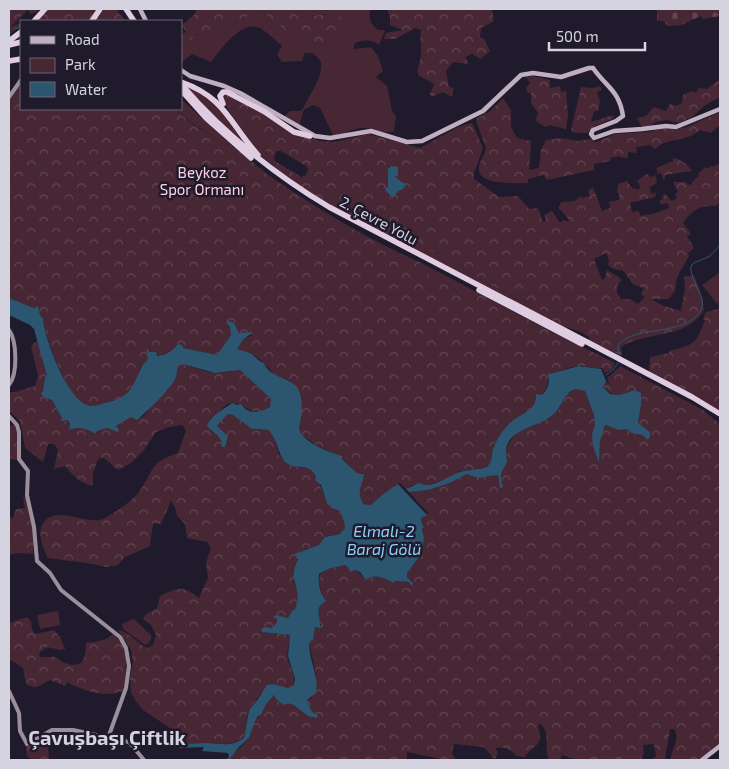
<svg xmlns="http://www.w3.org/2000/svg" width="729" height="769" font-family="'Exo 2',sans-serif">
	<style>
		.green { fill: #482735 }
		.forest { fill: url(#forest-crowns); fill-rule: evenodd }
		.cemetery { fill: url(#cemetery-stones) }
		.water { fill: #2c566f }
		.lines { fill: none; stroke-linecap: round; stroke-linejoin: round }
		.stream { stroke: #2c566f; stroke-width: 1 }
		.secondary { stroke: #9b8f9c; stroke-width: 4 }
		.primary { stroke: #bfafc0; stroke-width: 4.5 }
		.highway { stroke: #e0cce0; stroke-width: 5.5 }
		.labels { text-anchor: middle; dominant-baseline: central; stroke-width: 5; stroke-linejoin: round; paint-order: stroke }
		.park-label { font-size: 15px; fill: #fed1e1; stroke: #1f1a2c }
		.street-label { font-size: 15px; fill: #d5d3df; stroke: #1f1a2c }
		.water-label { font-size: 16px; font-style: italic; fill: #8cd1fc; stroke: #1f1a2c }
		.district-label { font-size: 20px; font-weight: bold; fill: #d5d3df; stroke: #1f1a2c }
	</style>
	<defs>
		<pattern id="forest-crowns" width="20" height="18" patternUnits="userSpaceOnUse" patternTransform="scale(1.25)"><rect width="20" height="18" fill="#482735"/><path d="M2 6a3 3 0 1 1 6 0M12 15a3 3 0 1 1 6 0" fill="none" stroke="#624552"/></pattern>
		<pattern id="cemetery-stones" width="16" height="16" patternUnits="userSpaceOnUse" patternTransform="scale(1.25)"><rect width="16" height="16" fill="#482735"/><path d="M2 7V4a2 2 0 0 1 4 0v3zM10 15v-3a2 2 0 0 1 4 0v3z" fill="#624552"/></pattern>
	</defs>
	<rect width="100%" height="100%" fill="#1f1a2c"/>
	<g class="green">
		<path d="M 305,9 L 371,9 C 368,19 370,23 378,30 L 385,30 L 379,45 C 372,39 363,40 355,43 L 353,49 L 371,47 L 378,56 L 383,71 L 376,77 L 387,86 L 392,111 L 396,116 L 394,131 C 385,135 375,128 365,128 C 353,127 346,134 334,137 L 320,108 L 313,105 L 304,110 L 299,126 L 284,117 L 290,111 L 300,111 L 303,109 C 308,97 323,77 321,63 C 320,59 316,56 313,53 L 305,53 L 302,61 L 282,62 L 277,55 L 282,46 C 275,40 267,32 260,28 C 242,19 220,50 211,62 L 192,54 L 181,63 L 181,46 L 190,41 L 196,34 L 230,26 L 255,12 L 267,15 L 272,24 L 302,34 L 301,43 L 320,42 L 327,14 L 311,16 Z"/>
		<polygon points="184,85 209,96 256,155 240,141"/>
		<polygon points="223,95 262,140 269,160 274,167 255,150 222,100"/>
		<path d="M 181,99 L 235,148 C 218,138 188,125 178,109 L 181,109 Z"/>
		<polygon points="425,250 446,255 473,276 511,295 515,299 534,303 547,319 423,255"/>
		<path d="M 420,262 L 550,331 L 499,311 C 496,305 488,300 482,295 L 471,299 L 466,298 L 459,295 L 451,287 L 419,270 Z"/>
		<polygon points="719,273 720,302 717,304 702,285"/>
		<polygon points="58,611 60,625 40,629 37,615"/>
		<polygon points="134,619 151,635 151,640 148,644 145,645 123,629 122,624"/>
	</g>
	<g class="forest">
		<polygon points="9,9 39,9 37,12 30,14 28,9 20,18 10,27 21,23 21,27 9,31"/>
		<polygon points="47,9 98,9 90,21 36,21"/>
		<polygon points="101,9 116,9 125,21 94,21"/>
		<path d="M 197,9 L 305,9 L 311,16 L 327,14 L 346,18 L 351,24 C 344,45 320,42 301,43 L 302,34 L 296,32 L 287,40 L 282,27 L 272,24 L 267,15 L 255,12 L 230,26 L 196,34 L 190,41 L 181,46 L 181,35 L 186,32 L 182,25 L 194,15 Z"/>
		<path d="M 387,9 L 492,9 L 494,21 L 481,28 L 480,37 L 484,39 L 490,51 L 481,59 L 472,54 L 465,57 L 469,64 L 453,62 L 446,71 L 449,87 L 454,88 L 452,97 L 443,92 L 431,97 L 430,94 L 434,84 L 418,75 C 417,65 422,58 421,51 C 421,43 420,38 421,30 L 415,28 L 395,39 L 384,39 L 386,33 L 403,30 L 390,25 L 390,17 Z"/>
		<polygon points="533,76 550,80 550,88 560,86 561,92 566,91 568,116 566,129 549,125 546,127 537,122 536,119 538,113 531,103 531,92 528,93 526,88 530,83 526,77"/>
		<polygon points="720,79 720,97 704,106 692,117 678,123 667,120 656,122 650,126 642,128 637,118 646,116 654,107 666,111 670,104 676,106 682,103 683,95 692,91 696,93 698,88 707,89"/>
		<path d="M 21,83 L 21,109 L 178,109 C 189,128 217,136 235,148 C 249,158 262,171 277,181 C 321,211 368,239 417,261 L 420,262 L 420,270 L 451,287 L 459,295 L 466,298 L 471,299 L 482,295 C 488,300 496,305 499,311 L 504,312 L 509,311 L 615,363 C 614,369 610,371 605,373 L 602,368 C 596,370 589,366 583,366 C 570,365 559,372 548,378 L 547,387 L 542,395 L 536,395 C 538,413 518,415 508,425 C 502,431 495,441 493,449 C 491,456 493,460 487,467 L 461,471 L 443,481 L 428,485 L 412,485 L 406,489 L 400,483 L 382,495 L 371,505 L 363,504 C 361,499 358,492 359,486 C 360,481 363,480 363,473 L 357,473 L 340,456 L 317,446 L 301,434 L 299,427 L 302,404 L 297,388 L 288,380 L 275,375 L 263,362 L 249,352 L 239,351 L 237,349 L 243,340 L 252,335 L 238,333 L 234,323 L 230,322 L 231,335 L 217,355 L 183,348 L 178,344 L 175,348 L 160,356 L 147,350 C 151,363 143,361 140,369 C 136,384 128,398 112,401 C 104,403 94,408 86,405 C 67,397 45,338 43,318 L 40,315 L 38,306 L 34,308 L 9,298 L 9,100 Z"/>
		<polygon points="600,86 602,90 597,92 600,101 598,111 594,111 591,122 613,115 614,118 595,126 587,133 574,133 571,130 581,87 593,88"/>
		<path d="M 225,94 L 257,110 L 292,132 L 320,141 L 334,142 L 368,134 L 420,148 L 458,127 L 472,123 L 483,148 L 474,173 L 474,179 L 499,197 L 518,196 L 529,209 L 538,208 L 543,222 L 546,220 L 544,215 L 552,211 L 560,223 L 564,220 L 567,222 L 569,220 L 559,208 L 561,202 L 575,201 L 581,196 L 582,198 L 590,196 L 588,191 L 593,187 L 602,211 L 610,208 L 609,202 L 619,200 L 619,193 L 617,193 L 618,184 L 627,181 L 633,189 L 635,188 L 637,190 L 641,187 L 637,181 L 646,174 L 652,177 L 658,173 L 656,168 L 673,161 L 673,158 C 680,159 688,164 692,171 L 665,175 L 664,182 L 661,173 L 655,175 L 657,182 L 650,187 L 651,194 L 656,193 L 655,197 L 630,203 L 632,212 L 638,211 L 641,216 L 656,213 L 669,208 L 668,203 L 661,204 L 659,201 L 663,199 L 662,196 L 665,194 L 672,201 L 677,198 L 675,194 L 678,192 L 673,182 L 686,182 L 688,185 L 692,184 L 692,182 L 699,176 L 698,174 L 705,167 L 707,169 L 711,166 L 713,167 L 720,163 L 720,201 L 716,206 C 701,205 693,209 683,223 L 691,234 L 687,236 L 694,248 L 688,253 L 689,256 L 677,277 L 675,291 L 669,299 L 650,299 L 664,306 L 681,311 L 685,289 L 684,277 L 694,275 L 702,297 L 704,310 C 686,340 648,330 621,347 L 622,356 L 588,341 L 590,338 C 578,327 561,329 548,320 C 542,315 539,306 532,303 C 525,299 517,302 511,295 L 473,276 L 446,255 L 425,250 L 423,255 L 338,210 L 298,185 L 274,167 L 269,160 L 262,140 L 223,95 ZM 277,151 L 281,151 L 306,166 L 308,169 L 306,175 L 301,177 L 275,161 L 274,156 ZM 606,253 L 609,261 L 608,265 L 614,269 L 623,271 C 633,281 627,284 644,288 L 641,294 L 645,297 L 638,304 L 630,299 L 621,299 L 617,293 L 617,286 L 621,281 L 620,278 L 607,270 L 605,278 L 602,280 L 594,259 Z"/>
		<path d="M 503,98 L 511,110 L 511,127 L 517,138 L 531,141 L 529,170 L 539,168 L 541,150 L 546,140 L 560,138 L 577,141 L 590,139 L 596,142 L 615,134 L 648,132 L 663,128 L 675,130 L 687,127 L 720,112 L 720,127 L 717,127 L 711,133 L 700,130 C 686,143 668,136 655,149 L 650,145 L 636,147 L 637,153 L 628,152 L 628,158 L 623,158 L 619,156 L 611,158 L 610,161 L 594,164 L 594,170 L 547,180 L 543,175 L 528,179 L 528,183 C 517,183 476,186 479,167 C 480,160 485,155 486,148 L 476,121 L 477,118 L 489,112 Z"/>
		<path d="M 720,306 L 720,411 L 649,372 L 650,357 L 669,353 L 669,351 C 694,345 696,344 705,320 L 703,319 L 706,312 L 718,309 Z"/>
		<path d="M 38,340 L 47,377 L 45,377 L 43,391 L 41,392 L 43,397 L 52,400 L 62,418 L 70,423 L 69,430 C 78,427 88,428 95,434 L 97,431 L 107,428 L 113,430 L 115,427 L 130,417 L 138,418 L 143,417 L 162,395 L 167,391 L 176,376 L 178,365 L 183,364 L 208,372 L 220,373 L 240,370 L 272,400 L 271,405 C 257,423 245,403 233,403 C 222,403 214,420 209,428 L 211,431 L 219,435 L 224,447 L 217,426 L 228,414 L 233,415 L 256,430 L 269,430 L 275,440 L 279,455 L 286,463 L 297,467 L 312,469 C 323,482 321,506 340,510 L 345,521 L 345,528 L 340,534 L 327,536 L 319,545 L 301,551 L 295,565 L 294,583 C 303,594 297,609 288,618 L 276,616 L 274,617 L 277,619 L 277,622 L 272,628 L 262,632 L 290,635 C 290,643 286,651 288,659 C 292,672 304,696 277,685 L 261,693 L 248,711 L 244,738 C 228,747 222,743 205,743 C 196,743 187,744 177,744 L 173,730 L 143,710 L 135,700 L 131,692 L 130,678 L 133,661 L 131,650 L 118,630 C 131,632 136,644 148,648 L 153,645 L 156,635 L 151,625 L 143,619 L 146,614 L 157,608 L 160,596 C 177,588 183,585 199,598 L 208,578 L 206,563 L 211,547 L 207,542 L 187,538 L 185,524 L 177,516 L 175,507 L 171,501 L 161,524 L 153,523 L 150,546 L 125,557 L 118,565 L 106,567 L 93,564 L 48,558 C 43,548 36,532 44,522 C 56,506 83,523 99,520 C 102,520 107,517 110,515 C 120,509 132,501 139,492 C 155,470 148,463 178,453 L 186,431 L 182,425 L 169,427 L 156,432 L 144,450 L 131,463 L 118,470 L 104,458 L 98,459 L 93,473 L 93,486 C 80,483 74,477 65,466 L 54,469 L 58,450 L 54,444 L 48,444 L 43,462 L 25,448 L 20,421 L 9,411 L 9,392 L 15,392 L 35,386 L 38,376 L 31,346 Z"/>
		<path d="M 620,366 L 703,410 L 720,424 L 720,651 L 717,656 L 720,658 L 720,745 L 702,760 L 671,760 C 671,747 681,741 674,729 L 670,729 C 669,740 666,749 665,760 L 651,760 L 656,756 L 655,748 L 653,744 L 643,745 L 644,753 L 641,760 L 578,760 L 562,755 L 560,760 L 549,760 C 543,747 552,734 540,723 L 538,726 C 545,747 533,744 525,757 L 516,756 C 511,749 505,746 495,748 L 498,752 L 496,758 L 493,758 L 484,747 L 454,744 L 452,754 L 455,758 L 446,760 L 407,752 L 407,759 L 405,760 L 229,760 C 235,750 247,743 250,736 C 253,728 253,719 261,715 L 266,704 L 272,695 L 300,709 L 313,718 L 318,718 L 312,712 L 307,700 L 312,698 L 316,674 L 309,643 L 313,640 L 315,627 L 318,628 L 322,627 C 317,617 318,608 323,599 L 319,582 L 320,574 L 328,569 L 345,565 C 353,569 360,572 366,580 C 376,573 384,578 393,583 C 398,580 409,581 412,586 L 412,581 L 407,577 L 407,573 C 411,566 418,562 421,554 C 424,544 420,534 424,525 L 421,522 L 421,518 L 428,513 L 409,492 L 428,490 L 450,483 L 467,474 L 487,477 L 498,475 L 500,487 L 502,471 L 507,458 L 506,449 L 512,438 L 518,432 L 550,418 L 559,409 L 566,395 L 576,389 L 585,391 L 594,415 L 599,461 L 600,438 L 604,425 L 617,429 L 626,429 L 632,433 L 642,435 L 648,440 L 650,437 L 650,432 L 638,423 L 641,405 L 641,393 L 635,390 L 620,395 L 612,394 L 603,387 L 606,381 L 608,384 L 609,383 L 607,378 L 614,372 Z"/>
		<polygon points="11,425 16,425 18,433 18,460 9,459 9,431"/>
		<polygon points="23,497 26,497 34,535 33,554 16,553 9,555 9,516 13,519 16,509 25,508"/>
		<path d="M 27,617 L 31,621 L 32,630 L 35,634 L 54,630 L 60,637 L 65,649 L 61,650 L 47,647 L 40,652 L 39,656 C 44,659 49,656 55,657 C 57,658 60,660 62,662 C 82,670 86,661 86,643 C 95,642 107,641 113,634 C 130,647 128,673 123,691 C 104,698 83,691 67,682 L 65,686 L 50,680 C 41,684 37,691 26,684 L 23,668 L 9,659 L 9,623 Z"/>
		<polygon points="38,744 39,746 43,744 48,746 49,760 33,760 27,756 26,746"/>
	</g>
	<polygon class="cemetery" points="657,9 720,9 720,16 703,19 701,16 681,25 668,26 663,21 657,21"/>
	<g class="water">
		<polygon points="391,166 398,167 398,173 395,177 406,185 403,189 398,191 393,198 386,191 385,188 388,187 388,169"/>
		<path d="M 9,298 L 34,308 L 38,306 L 40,315 L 43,318 C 44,338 67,398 87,405 C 94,408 102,403 109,402 C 130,397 133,386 141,368 C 145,359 151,363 146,348 L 150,352 L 156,352 L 157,356 C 164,356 174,350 178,344 L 182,345 L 183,348 L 217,355 L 231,335 L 230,327 L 226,322 L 228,321 L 234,323 L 239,333 L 253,332 L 243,340 L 237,349 C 241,351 246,351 250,353 C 255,356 258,361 264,363 C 269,377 288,377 297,387 C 302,395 303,409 301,417 C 301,421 299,424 299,428 C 301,442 331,453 342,456 L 342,459 L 357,473 L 364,474 C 362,488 356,489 363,504 L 371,505 L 382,495 L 398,484 L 427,515 L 421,518 L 421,521 L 424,527 L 422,529 L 424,539 L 420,556 L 407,573 L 407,577 L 413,583 L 412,586 L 408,582 L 396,581 L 393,583 C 384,578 376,573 366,580 L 360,572 L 355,570 L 350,572 L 348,567 L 345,565 L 328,569 L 319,574 C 318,583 320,594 326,601 C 314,608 320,614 320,625 L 323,627 L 319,628 L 315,627 L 313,640 L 310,642 L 309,645 C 310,662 319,676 316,693 L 307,700 L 312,712 L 318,715 L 317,718 C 307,718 300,708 291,704 C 289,703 285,705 283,704 C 279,702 275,698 274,695 L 266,704 L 261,715 L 258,716 L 255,721 L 249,738 L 239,747 L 229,760 L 226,760 L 229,757 L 228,753 L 202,751 L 204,747 L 180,748 L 177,744 C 187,744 196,743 205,743 C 222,743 229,748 244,738 L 249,710 L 258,699 L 267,685 L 274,684 L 288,688 L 294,685 L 295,679 L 288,656 L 290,635 L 262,632 L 261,630 L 264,627 L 272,628 L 277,622 L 277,619 L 273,617 L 276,615 L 288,618 L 292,611 L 295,609 C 304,586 286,583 298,559 L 294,554 L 319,545 L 325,537 L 340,534 L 345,528 L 344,521 L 340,511 L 332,508 L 327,503 L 321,485 L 315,480 L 316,477 C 311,462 295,471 285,462 C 279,455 279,449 275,440 C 273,436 271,434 269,430 L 252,429 L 233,415 L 228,414 L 217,426 L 228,436 L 225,447 L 222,447 C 223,435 213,434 207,426 C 209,418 225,407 233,403 L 237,405 L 241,404 C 248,415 260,413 270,407 L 271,399 L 240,370 L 215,373 L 183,364 L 178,366 C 177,369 177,373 176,377 C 171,389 147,412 137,420 L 131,417 L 116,426 L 119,430 L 118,432 L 107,428 L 97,431 L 95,434 C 88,428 77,427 69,430 L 70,423 L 67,420 L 61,421 L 62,418 L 52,400 L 43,397 L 41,393 L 43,391 L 45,377 L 47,376 L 34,329 L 30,325 L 9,315 Z"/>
		<path d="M 579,366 L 601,369 L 606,381 L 603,387 L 610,394 L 620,395 L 635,390 L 641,393 L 641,405 L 638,423 L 650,432 L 650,437 L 648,440 L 642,435 L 632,433 L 626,429 L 619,430 L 605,425 L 600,441 L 599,463 L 593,446 L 592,434 L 595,425 L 594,415 L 585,391 L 576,389 C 563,393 563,406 554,414 C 541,427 508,428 506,450 C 506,453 507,457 507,461 C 506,466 503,468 502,472 C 500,476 502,483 503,487 L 500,488 L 498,475 L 478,478 L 467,474 L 450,483 L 428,490 L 409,492 L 406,489 L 419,483 C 434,490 446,476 460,472 C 468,469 478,470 487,467 C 493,460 491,456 493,449 C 496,440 502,431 508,425 C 518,413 537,413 536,394 L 542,395 C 548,389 550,383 548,374 C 559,373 568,368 579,366 Z"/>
	</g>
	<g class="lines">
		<g class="stream">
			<polyline points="9,34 15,29 21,27"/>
			<path d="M 619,355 L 618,345 C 632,325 687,337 701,310 C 708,298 689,280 691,266 L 694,263 L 710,256 L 720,245"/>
			<polyline points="606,375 614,369 619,361"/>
		</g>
		<g class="secondary">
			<polyline points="9,97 21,80"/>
			<path d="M 9,330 C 17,341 18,374 9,385"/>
			<polyline points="9,416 17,425 19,432 19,459 28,471 27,495 34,527 37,561 50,573 61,590 120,637 126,648 129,666 126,688 108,738"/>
			<polyline points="9,691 19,713 20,731 27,744 52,730 73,730 129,742 144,760"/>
		</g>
		<g class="primary">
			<polyline points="140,9 146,21"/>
			<path d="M 593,68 C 607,88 619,90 623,116 L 616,121 L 593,130 L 591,134 L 594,138 L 614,131 L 642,129 L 666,126 L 676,127 L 720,109"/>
			<polyline points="181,70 190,76 224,86 240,93 315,136 330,138 371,131 407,142 422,141 483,111 521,75 533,73 561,77 589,68 593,68"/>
			<polyline points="702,760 720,746"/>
		</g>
		<g class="highway">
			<polyline points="126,9 134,21"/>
			<polyline points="34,21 45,9"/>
			<polyline points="92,21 100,9"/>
			<polyline points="9,41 21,32"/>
			<polyline points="9,45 21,42"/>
			<polyline points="9,61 21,59"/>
			<path d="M 181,82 C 225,97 230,124 258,155"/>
			<path d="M 181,84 C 224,134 274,174 329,207 L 692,397 L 720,414"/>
			<polyline points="181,90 206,118 251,158"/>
			<polyline points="223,104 220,96 223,92 227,92 265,112 294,132 310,136"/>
			<polyline points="479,290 582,344"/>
		</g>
	</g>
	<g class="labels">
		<g class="park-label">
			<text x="202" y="172">Beykoz<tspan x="202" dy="17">Spor Ormanı</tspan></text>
		</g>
		<g class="street-label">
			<text transform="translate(379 220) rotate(28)">2. Çevre Yolu</text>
		</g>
		<g class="water-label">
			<text x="384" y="530">Elmalı-2<tspan x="384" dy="18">Baraj Gölü</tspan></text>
		</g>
		<g class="district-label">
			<text x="107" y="737">Çavuşbaşı Çiftlik</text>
		</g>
	</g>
	<rect width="729" height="769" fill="none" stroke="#d5d3df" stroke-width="20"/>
	<rect x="20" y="20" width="162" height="90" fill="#1f1a2c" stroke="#686474"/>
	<rect x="30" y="36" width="25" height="8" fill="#bfafc0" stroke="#686474"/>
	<text x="65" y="45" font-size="15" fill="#d5d3df">Road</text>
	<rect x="30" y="58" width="25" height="15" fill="#482735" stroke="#686474"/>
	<text x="65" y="70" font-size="15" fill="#d5d3df">Park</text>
	<rect x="30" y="82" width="25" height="15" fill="#2c566f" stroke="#686474"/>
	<text x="65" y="95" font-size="15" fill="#d5d3df">Water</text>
	<path d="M549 42v8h96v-8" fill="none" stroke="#d5d3df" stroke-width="2.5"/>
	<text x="556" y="42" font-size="15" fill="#d5d3df" stroke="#1f1a2c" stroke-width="4" paint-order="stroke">500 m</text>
</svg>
